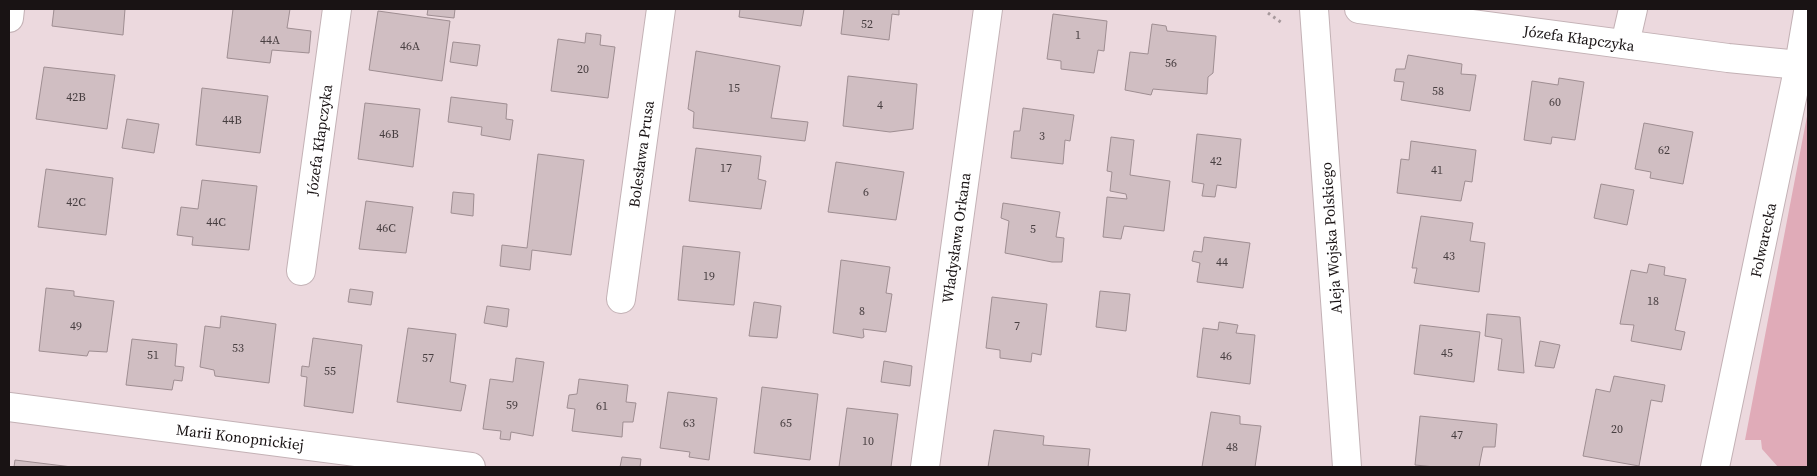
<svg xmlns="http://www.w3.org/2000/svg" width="1817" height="476" font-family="'Source Serif 4',serif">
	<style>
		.green { fill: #e0abb8 }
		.building { fill: #d0bec2; stroke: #9f8e92 }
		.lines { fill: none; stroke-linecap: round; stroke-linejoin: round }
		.minor-casing { stroke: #c3b1b5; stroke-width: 30 }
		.path { stroke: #a6989b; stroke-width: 3; stroke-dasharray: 2.5 4; stroke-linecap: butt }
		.minor { stroke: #fff; stroke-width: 28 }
		.labels { text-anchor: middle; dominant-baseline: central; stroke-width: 5; stroke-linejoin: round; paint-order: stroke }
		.number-label { font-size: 12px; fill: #473e40 }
		.street-label { font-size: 15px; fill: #191314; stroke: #fff }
	</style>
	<rect width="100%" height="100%" fill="#ecd9de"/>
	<polygon class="green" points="1808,111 1808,467 1778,467 1762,449 1761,440 1745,440"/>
	<g class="building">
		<polygon points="54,9 125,9 123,35 52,26"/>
		<polygon points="233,9 290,9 287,28 311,31 309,53 272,50 270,63 227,58"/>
		<polygon points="428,9 455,9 454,18 427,15"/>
		<polygon points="740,9 804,9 801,26 739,17"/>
		<polygon points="844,9 899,9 899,15 892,14 889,40 841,34"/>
		<polygon points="378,11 450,21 442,81 369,70"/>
		<polygon points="1053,14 1107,21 1104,51 1098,50 1094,73 1061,69 1061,61 1047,59"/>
		<polygon points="1152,24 1166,26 1167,31 1216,36 1213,73 1208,77 1207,94 1153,89 1151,95 1125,90 1130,52 1148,54"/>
		<polygon points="586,33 601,35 600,45 615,47 608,98 551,91 558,39 585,43"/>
		<polygon points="453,42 480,45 477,66 450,62"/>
		<polygon points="696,51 780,66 771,118 808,122 805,141 693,128 694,112 688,109"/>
		<polygon points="1408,55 1462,64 1461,74 1476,75 1470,111 1401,100 1404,82 1394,81 1396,69 1405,69"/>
		<polygon points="44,67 115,75 107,129 36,119"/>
		<polygon points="848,76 917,84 913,129 890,132 843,126"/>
		<polygon points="1559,78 1584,82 1575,140 1552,137 1551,144 1524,140 1532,81 1558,85"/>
		<polygon points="202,88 268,96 260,153 196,145"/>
		<polygon points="451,97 507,104 506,119 513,120 510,140 481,135 482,127 448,122"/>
		<polygon points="365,103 420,109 413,167 358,159"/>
		<polygon points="1023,108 1074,115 1070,141 1065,140 1063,164 1011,158 1014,131 1020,131"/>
		<polygon points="127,119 159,124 154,153 122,148"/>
		<polygon points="1644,123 1693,132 1683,184 1650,178 1651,172 1635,169"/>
		<polygon points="1197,134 1241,139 1236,188 1217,185 1215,197 1202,196 1204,184 1192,182"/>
		<polygon points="1111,137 1134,140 1130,175 1170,181 1164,231 1124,226 1121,239 1103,237 1107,197 1127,199 1126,194 1110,191 1112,172 1107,171"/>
		<polygon points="1411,141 1476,150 1472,182 1465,181 1461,201 1397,193 1401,159 1409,160"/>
		<polygon points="696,148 761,156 758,179 766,181 761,209 689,201"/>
		<polygon points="538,154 584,160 571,255 532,250 530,270 500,266 502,245 527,248"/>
		<polygon points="836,162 904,172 896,220 828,212"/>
		<polygon points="46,169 113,178 106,235 38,227"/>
		<polygon points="202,180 257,186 249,250 192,245 193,237 177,235 181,207 198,209"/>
		<polygon points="1601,184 1634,190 1627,225 1594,218"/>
		<polygon points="453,192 474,194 473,216 451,213"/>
		<polygon points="366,201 413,207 406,253 359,249"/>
		<polygon points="1003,203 1060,212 1056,237 1064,238 1062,262 1052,262 1005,253 1009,221 1001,218"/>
		<polygon points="1421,216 1473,223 1470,241 1485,243 1479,292 1414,283 1417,268 1412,268"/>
		<polygon points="1204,237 1250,243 1243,288 1197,282 1200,263 1192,261 1194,251 1202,252"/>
		<polygon points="683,246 740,252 734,305 678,300"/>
		<polygon points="841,260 890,267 886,293 892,294 886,332 863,329 864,337 862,338 833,333"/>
		<polygon points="1649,264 1665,267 1664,275 1686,279 1675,330 1685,332 1681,350 1631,341 1634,325 1620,324 1631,270 1647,273"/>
		<polygon points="46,288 74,291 74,296 114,301 107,352 89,351 87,356 39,351"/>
		<polygon points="350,289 373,292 371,305 348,302"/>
		<polygon points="1100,291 1130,294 1126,331 1096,327"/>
		<polygon points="992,297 1047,304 1041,355 1032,353 1031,362 1000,358 1000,350 986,348"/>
		<polygon points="754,302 781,306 777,338 749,336"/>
		<polygon points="487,306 509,309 507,327 484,323"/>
		<polygon points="1487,314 1520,317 1524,373 1498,370 1502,339 1485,336"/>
		<polygon points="221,316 276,324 269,383 215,376 214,370 200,367 205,326 220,328"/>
		<polygon points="1219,322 1238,325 1236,333 1255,335 1250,384 1197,377 1203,328 1218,330"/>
		<polygon points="1420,325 1480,332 1474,382 1414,374"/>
		<polygon points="408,328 456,334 450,382 466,385 461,411 397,402"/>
		<polygon points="313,338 362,345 353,413 304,406 307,377 301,376 302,366 309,367"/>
		<polygon points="132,339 177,344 175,366 184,367 182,381 174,380 172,390 126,385"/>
		<polygon points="1540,341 1560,345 1554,368 1535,366"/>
		<polygon points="516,358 544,362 533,436 511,432 510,440 500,439 501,431 483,429 490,379 513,382"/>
		<polygon points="884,361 912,366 910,386 881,382"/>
		<polygon points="1614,376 1665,385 1662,402 1651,400 1639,466 1583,456 1596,389 1610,392"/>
		<polygon points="579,379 628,385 626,402 636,403 633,422 623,422 622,437 572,431 575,409 567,408 569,395 577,394"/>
		<polygon points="762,387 818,394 810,460 754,453"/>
		<polygon points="668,392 717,398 709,460 689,457 690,452 660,448"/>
		<polygon points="847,408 898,414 891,467 839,467"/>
		<polygon points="1211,412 1240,416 1240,424 1261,426 1255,467 1202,467"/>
		<polygon points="1420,416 1497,424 1495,447 1483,447 1479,467 1435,467 1415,465"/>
		<polygon points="994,430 1044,436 1043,445 1090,449 1088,467 988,467"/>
		<polygon points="622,457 641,459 640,467 620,467"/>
		<polygon points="15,460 72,467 14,467"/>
	</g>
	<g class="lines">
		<g class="minor-casing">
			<g id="minor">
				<polyline points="1314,9 1347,467"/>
				<polyline points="1359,9 1728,58 1799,65"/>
				<polyline points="9,18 10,9"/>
				<polyline points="1625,44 1633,9"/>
				<polyline points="301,271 337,9"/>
				<polyline points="621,299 661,9"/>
				<polyline points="9,407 471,467"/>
				<polyline points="925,467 988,9"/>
				<polyline points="1715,467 1799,65 1808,12"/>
			</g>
		</g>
		<polyline class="path" points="1268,13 1282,23"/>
		<use href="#minor" class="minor"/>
	</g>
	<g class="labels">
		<g class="number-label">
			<text x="867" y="24">52</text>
			<text x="1078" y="35">1</text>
			<text x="270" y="40">44A</text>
			<text x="410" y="46">46A</text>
			<text x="1171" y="63">56</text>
			<text x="583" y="69">20</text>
			<text x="734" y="88">15</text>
			<text x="1438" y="91">58</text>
			<text x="76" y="97">42B</text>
			<text x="1555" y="102">60</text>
			<text x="880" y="105">4</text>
			<text x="232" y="120">44B</text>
			<text x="389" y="134">46B</text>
			<text x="1042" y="136">3</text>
			<text x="1664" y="150">62</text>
			<text x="1216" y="161">42</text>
			<text x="726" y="168">17</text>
			<text x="1437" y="170">41</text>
			<text x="866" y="192">6</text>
			<text x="76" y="202">42C</text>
			<text x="216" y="222">44C</text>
			<text x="386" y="228">46C</text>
			<text x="1033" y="229">5</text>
			<text x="1449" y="256">43</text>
			<text x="1222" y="262">44</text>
			<text x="709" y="276">19</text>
			<text x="1653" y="301">18</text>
			<text x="862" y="311">8</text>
			<text x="76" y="326">49</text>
			<text x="1017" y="326">7</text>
			<text x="238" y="348">53</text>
			<text x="1447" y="353">45</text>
			<text x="153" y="355">51</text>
			<text x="1226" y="356">46</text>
			<text x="428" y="358">57</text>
			<text x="330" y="371">55</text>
			<text x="512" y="405">59</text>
			<text x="602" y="406">61</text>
			<text x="689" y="423">63</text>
			<text x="786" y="423">65</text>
			<text x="1617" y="429">20</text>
			<text x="1457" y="435">47</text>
			<text x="868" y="441">10</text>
			<text x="1232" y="447">48</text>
		</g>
		<g class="street-label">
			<text transform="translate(1579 38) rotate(8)">Józefa Kłapczyka</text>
			<text transform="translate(319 140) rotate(-82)">Józefa Kłapczyka</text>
			<text transform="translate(641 154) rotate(-82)">Bolesława Prusa</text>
			<text transform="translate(956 238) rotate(-82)">Władysława Orkana</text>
			<text transform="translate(1331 238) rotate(-94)">Aleja Wojska Polskiego</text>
			<text transform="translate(1763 240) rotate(-78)">Folwarecka</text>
			<text transform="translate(240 437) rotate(7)">Marii Konopnickiej</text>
		</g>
	</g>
	<rect width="1817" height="476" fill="none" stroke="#191314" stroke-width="20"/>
</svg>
